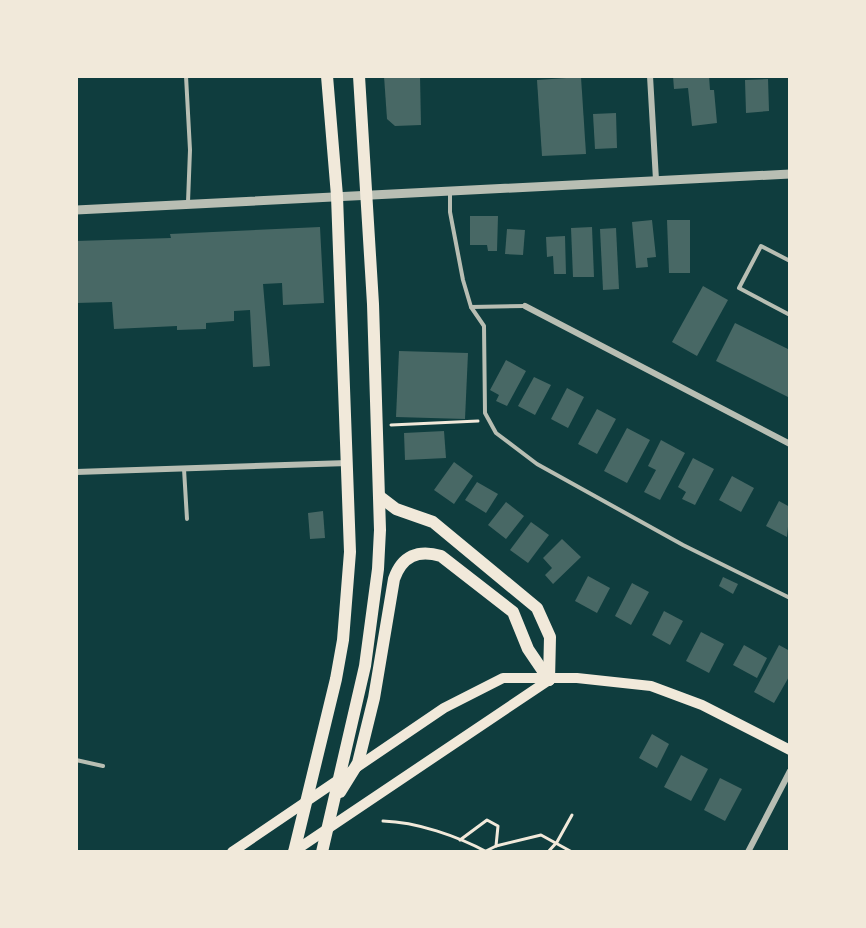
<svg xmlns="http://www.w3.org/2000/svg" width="866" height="928" font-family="Lato,sans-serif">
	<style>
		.building { fill: #486865 }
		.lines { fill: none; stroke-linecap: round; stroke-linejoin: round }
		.path { stroke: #f1e9da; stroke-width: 3 }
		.service { stroke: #b8beb3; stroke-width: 4 }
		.minor { stroke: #b8beb3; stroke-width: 6 }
		.tertiary { stroke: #b8beb3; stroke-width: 9 }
		.secondary { stroke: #f1e9da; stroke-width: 10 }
		.trunk { stroke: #f1e9da; stroke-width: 12 }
	</style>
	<rect width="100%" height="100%" fill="#0f3d3e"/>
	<g class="building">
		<polygon points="384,76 420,76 421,125 395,126 387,119"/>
		<polygon points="673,76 709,76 710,90 714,90 717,123 692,126 688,88 674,89"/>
		<polygon points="581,77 586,154 542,156 537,80"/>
		<polygon points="768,79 769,111 746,113 745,80"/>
		<polygon points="616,113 617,148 595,149 593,114"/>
		<polygon points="470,216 498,216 497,251 488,251 487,245 470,245"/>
		<polygon points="652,220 656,257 647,258 648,267 636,268 632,222"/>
		<polygon points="667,220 690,220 690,273 669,273"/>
		<polygon points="320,227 324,303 283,305 282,283 263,284 270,366 253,367 250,310 234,311 234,321 206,323 206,329 177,330 177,326 114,329 112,302 76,303 76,241 171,238 170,234"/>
		<polygon points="592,227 594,277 573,277 571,228"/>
		<polygon points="616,228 619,289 603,290 600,229"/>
		<polygon points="507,229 525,230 523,255 505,254"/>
		<polygon points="565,236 566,274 554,274 553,256 547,257 546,237"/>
		<polygon points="703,286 728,300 697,356 672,342"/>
		<polygon points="735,323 790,350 790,398 716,361"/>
		<polygon points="399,351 468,353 465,419 396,417"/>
		<polygon points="506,360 526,371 507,406 496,401 499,395 490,390"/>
		<polygon points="534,377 551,385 535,415 518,406"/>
		<polygon points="567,388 584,397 568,428 551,419"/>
		<polygon points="597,409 616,419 597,454 578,444"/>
		<polygon points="627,428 650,440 627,483 604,471"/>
		<polygon points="444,431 446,458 405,460 404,433"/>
		<polygon points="661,440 685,453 660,500 644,492 656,470 648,466"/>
		<polygon points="693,458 714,469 695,505 682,499 686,492 678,487"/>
		<polygon points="454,462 473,476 454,504 434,490"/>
		<polygon points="732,476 754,488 741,512 719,500"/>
		<polygon points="477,482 498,494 486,513 465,500"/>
		<polygon points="779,501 790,507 787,537 766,526"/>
		<polygon points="506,502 524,516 506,539 488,525"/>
		<polygon points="323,511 325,538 310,539 308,513"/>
		<polygon points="531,522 549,535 528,563 510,550"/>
		<polygon points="562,539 581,557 553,584 545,575 552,568 543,558"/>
		<polygon points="588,576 610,588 597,613 575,601"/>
		<polygon points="723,577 738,584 733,594 719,586"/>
		<polygon points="632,583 649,592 631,625 615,616"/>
		<polygon points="664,611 683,621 670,645 652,635"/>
		<polygon points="701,632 724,644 709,673 686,661"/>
		<polygon points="744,645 767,658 757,678 733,665"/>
		<polygon points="779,645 790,651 790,675 774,703 754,692"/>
		<polygon points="652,734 669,744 657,768 639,758"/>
		<polygon points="681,755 708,769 691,801 664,787"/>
		<polygon points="720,778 742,789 725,821 704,810"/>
	</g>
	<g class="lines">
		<g class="path">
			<polyline points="391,425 478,421"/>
			<path d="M 383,821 C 417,822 457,836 487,852"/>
			<polyline points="460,840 487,820 498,826 496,846"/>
			<polyline points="486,851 496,846 541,835 572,852"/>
			<polyline points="548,852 557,842 572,815"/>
		</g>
		<g class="service">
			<polyline points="186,76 190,150 188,202"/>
			<polyline points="450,193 450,212 463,280 471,307 484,326 485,413 496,433 537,464 683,545 790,598"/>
			<polyline points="790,261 761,246 739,288 790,315"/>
			<polyline points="471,307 525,306"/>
			<polyline points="184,469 187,519"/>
			<polyline points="76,760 103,766"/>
		</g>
		<g class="minor">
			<polyline points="650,76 656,180"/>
			<polyline points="525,306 790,444"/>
			<polyline points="76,472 348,463"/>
			<polyline points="748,852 790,771"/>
		</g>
		<polyline class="tertiary" points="76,210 790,174"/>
		<g class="secondary">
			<polyline points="232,852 444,708 503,678 577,678 651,686 702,705 790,750"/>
			<polyline points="293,852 549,680"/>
		</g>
		<g class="trunk">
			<polyline points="379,496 396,509 433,522 537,608 550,637 549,680"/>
			<path d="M 340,792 L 358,763 L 374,698 L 394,579 C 402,556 418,549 441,556 L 513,612 L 528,649 L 549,680"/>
			<polyline points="294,852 336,679 343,640 350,552 337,196 327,76"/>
			<polyline points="322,852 365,666 378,569 380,530 373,304 359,76"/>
		</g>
	</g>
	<rect width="866" height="928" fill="none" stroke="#f1e9da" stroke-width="156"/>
</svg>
